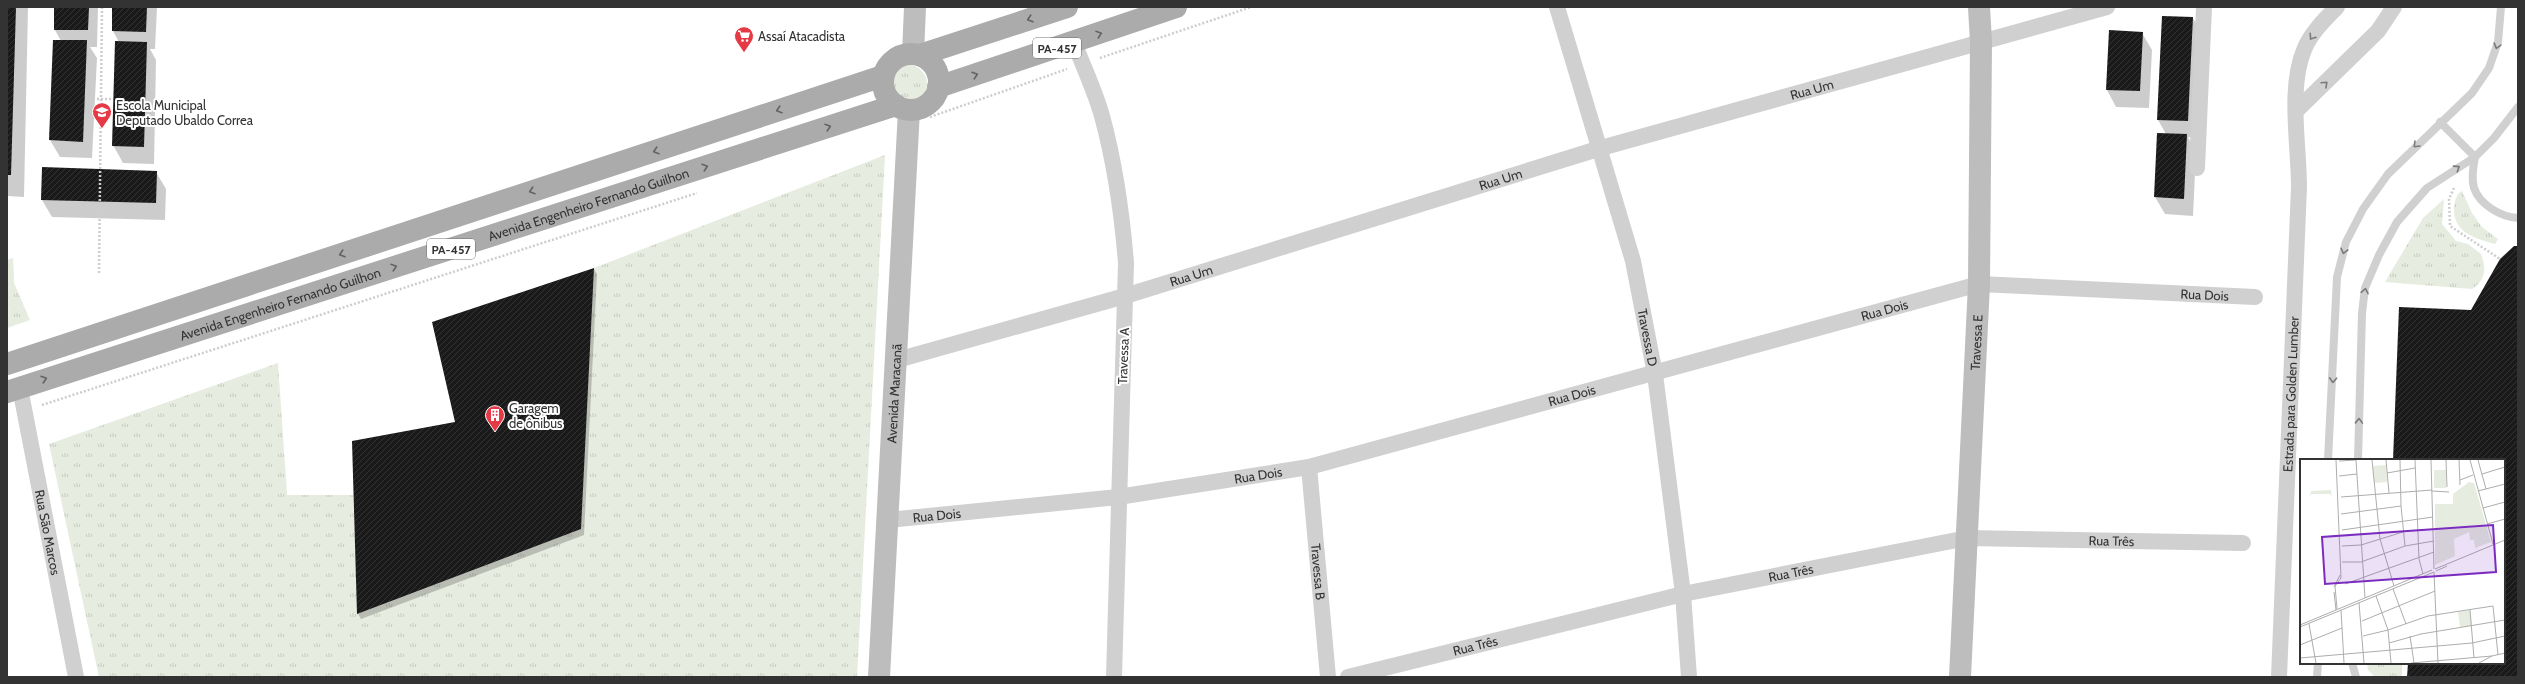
<svg xmlns="http://www.w3.org/2000/svg" width="2525" height="684" font-family="Cabin,sans-serif">
	<style>
		.grass { fill: url(#grass-tufts) }
		.shadow { fill: #0003 }
		.building { fill: url(#building-hatch) }
		.lines { fill: none; stroke-linecap: round; stroke-linejoin: round }
		.path { stroke: #cdcdcd; stroke-width: 2.5; stroke-dasharray: 2 2; stroke-linecap: butt }
		.lane { stroke: #d0d0d0; stroke-width: 8 }
		.street { stroke: #d0d0d0; stroke-width: 16 }
		.secondary { stroke: #bdbdbd; stroke-width: 22 }
		.primary { stroke: #ababab; stroke-width: 22 }
		.oneway { stroke: #636363 }
		.oneway2 { stroke: #7a7a7a }
		.labels { text-anchor: middle; dominant-baseline: central; stroke-width: 4; stroke-linejoin: round; paint-order: stroke }
		.shield { fill: #fff; stroke: #707070; stroke-width: 1 }
		.shield-label { font-size: 12px; font-weight: bold; fill: #333 }
		.poi-label { font-size: 13px; fill: #333; stroke: #fff; text-anchor: start }
		.street-label { font-size: 13px; fill: #333; stroke: #fff }
		.inset-road { fill: none; stroke: #adadad; stroke-width: 1 }
		.view { fill: #7b2cbf; fill-opacity: 0.15; stroke: #7b2cbf; stroke-width: 2 }
		.inset-edge { fill: none; stroke: #333; stroke-width: 2 }
	</style>
	<defs>
		<pattern id="grass-tufts" width="24" height="20" patternUnits="userSpaceOnUse"><rect width="24" height="20" fill="#e6ecdf"/><path d="M3 7l-1-3M5 7V3M7 7l1-3M15 17l-1-3M17 17v-4M19 17l1-3" fill="none" stroke="#c6cbc0"/></pattern>
		<pattern id="building-hatch" width="6" height="6" patternUnits="userSpaceOnUse"><rect width="6" height="6" fill="#1a1a1a"/><path d="M-1 1l2-2M0 6l6-6M5 7l2-2" fill="none" stroke="#333"/></pattern>
	</defs>
	<rect width="100%" height="100%" fill="#fff"/>
	<g class="grass">
		<circle cx="908" cy="84" r="19"/>
		<polygon points="885,155 857,677 99,677 49,444 278,363 287,495 353,495 358,614 581,529 594,268"/>
		<path d="M 2462,191 L 2472,213 L 2482,227 L 2498,239 L 2495,244 C 2474,238 2453,233 2454,207 C 2455,201 2456,194 2462,191 Z"/>
		<path d="M 2444,199 L 2442,224 L 2456,241 L 2468,244 L 2481,254 C 2487,270 2485,280 2472,289 L 2385,282 L 2423,218 Z"/>
		<polygon points="13,258 14,283 30,320 7,328 7,260"/>
		<polygon points="2367,663 2402,663 2402,677 2375,677 2368,670"/>
	</g>
	<g class="shadow">
		<polygon points="7,7 28,7 24,197 7,196"/>
		<polygon points="55,7 98,7 97,47 90,47 97,58 92,158 60,157 50,140 61,41 55,30"/>
		<polygon points="113,7 157,7 155,49 150,49 156,60 154,164 123,163 113,145 119,42 113,31"/>
		<polygon points="2193,18 2202,35 2198,138 2188,137 2196,152 2193,216 2165,214 2155,197 2158,134 2166,134 2158,120"/>
		<polygon points="2142,33 2152,50 2149,108 2116,107 2107,90"/>
		<polygon points="156,172 166,189 165,220 52,217 42,200"/>
		<polygon points="594,269 597,274 584,535 361,619 358,614 353,442 456,422"/>
	</g>
	<g class="building">
		<polygon points="7,7 16,7 11,175 7,175"/>
		<polygon points="54,7 89,7 88,30 54,30"/>
		<polygon points="112,7 147,7 146,32 112,31"/>
		<polygon points="2162,16 2193,17 2188,121 2157,120"/>
		<polygon points="2109,30 2143,32 2140,91 2106,90"/>
		<polygon points="53,40 87,40 83,142 49,140"/>
		<polygon points="115,41 147,42 144,147 112,146"/>
		<polygon points="2157,133 2187,134 2184,199 2154,197"/>
		<polygon points="42,167 157,171 156,203 41,200"/>
		<polygon points="2514,246 2518,246 2518,677 2407,677 2408,663 2504,663 2504,460 2393,460 2399,307 2471,310 2500,259"/>
		<polygon points="594,268 581,529 357,614 352,441 455,422 432,322"/>
	</g>
	<g class="lines">
		<g class="path">
			<polyline points="1100,58 1251,7"/>
			<polyline points="85,99 113,99"/>
			<polyline points="930,117 1067,69"/>
			<polyline points="2454,188 2449,199 2450,226 2500,259"/>
			<polyline points="99,273 102,7"/>
			<polyline points="42,405 697,193"/>
		</g>
		<g class="lane">
			<path d="M 2440,122 L 2475,157 C 2473,167 2471,178 2474,188 C 2480,205 2501,217 2518,218"/>
			<polyline points="2328,460 2337,277 2346,242 2363,209 2388,174 2472,93 2489,68 2498,42 2501,7"/>
			<polyline points="2358,460 2362,313 2365,288 2379,255 2397,222 2427,188 2475,157 2494,138 2518,107"/>
			<polyline points="2352,663 2356,677"/>
			<polyline points="2317,677 2318,663"/>
		</g>
		<g class="street">
			<path id="s1" d="M 1557,7 L 1633,261 L 1655,374 L 1683,594 L 1689,677"/>
			<path d="M 1074,42 C 1083,66 1095,91 1102,116 C 1115,164 1122,213 1126,263 L 1114,677"/>
			<polyline points="2296,111 2378,31 2394,7"/>
			<polyline points="2197,168 2204,7"/>
			<path id="s2" d="M 897,360 L 1125,296 L 1601,148 L 2107,7"/>
			<path id="s3" d="M 20,388 L 76,677"/>
			<path id="s4" d="M 1309,467 L 1328,677"/>
			<path id="s5" d="M 888,520 L 1118,497 L 1309,467 L 1979,284 L 2255,297"/>
			<path id="s6" d="M 1348,677 L 1683,594 L 1967,538 L 2243,543"/>
			<path id="s7" d="M 2279,677 L 2299,187 C 2299,145 2288,88 2304,50 C 2310,34 2325,19 2337,7"/>
		</g>
		<g class="secondary">
			<polyline points="913,54 915,7"/>
			<path id="s8" d="M 879,677 L 909,110"/>
			<path id="s9" d="M 1960,677 L 1979,284 L 1981,42 L 1979,7"/>
		</g>
		<g class="primary">
			<circle cx="911" cy="82" r="28"/>
			<polyline points="920,55 1067,7"/>
			<polyline points="938,87 1176,7"/>
			<polyline points="7,364 883,76"/>
			<path id="s10" d="M 7,392 L 896,105"/>
		</g>
	</g>
	<defs><path id="oneway-chevron" d="M-2-3.5L2.5 0L-2 3.5" fill="none" stroke-width="1.6" stroke-linecap="round" stroke-linejoin="round"/></defs>
	<g class="oneway">
		<use href="#oneway-chevron" transform="translate(1030 19) rotate(162)"/>
		<use href="#oneway-chevron" transform="translate(1099 34) rotate(-19)"/>
		<use href="#oneway-chevron" transform="translate(975 75) rotate(-18)"/>
		<use href="#oneway-chevron" transform="translate(779 110) rotate(162)"/>
		<use href="#oneway-chevron" transform="translate(828 127) rotate(-18)"/>
		<use href="#oneway-chevron" transform="translate(656 151) rotate(162)"/>
		<use href="#oneway-chevron" transform="translate(705 167) rotate(-18)"/>
		<use href="#oneway-chevron" transform="translate(532 191) rotate(162)"/>
		<use href="#oneway-chevron" transform="translate(342 254) rotate(162)"/>
		<use href="#oneway-chevron" transform="translate(394 267) rotate(-18)"/>
		<use href="#oneway-chevron" transform="translate(44 379) rotate(-18)"/>
	</g>
	<g class="oneway2">
		<use href="#oneway-chevron" transform="translate(2312 37) rotate(124)"/>
		<use href="#oneway-chevron" transform="translate(2497 46) rotate(106)"/>
		<use href="#oneway-chevron" transform="translate(2325 84) rotate(-43)"/>
		<use href="#oneway-chevron" transform="translate(2416 145) rotate(135)"/>
		<use href="#oneway-chevron" transform="translate(2457 168) rotate(-33)"/>
		<use href="#oneway-chevron" transform="translate(2344 251) rotate(104)"/>
		<use href="#oneway-chevron" transform="translate(2365 291) rotate(-79)"/>
		<use href="#oneway-chevron" transform="translate(2333 380) rotate(93)"/>
		<use href="#oneway-chevron" transform="translate(2359 421) rotate(-88)"/>
	</g>
	<defs>
		<g id="supermarket-pin" transform="scale(1)"><path d="M0 17L-7.5 6A9.5 9.5 0 1 1 7.5 6Z" fill="#e63946" stroke="#fff"/><path d="M-6-5.5h2.5l.6 2H6L4.5 2H-2.5L-4.4-4H-6ZM-1.5 3.2a1.3 1.3 0 1 0 .1 0ZM3 3.2a1.3 1.3 0 1 0 .1 0Z" fill="#fff"/></g>
		<g id="school-pin" transform="scale(1)"><path d="M0 17L-7.5 6A9.5 9.5 0 1 1 7.5 6Z" fill="#e63946" stroke="#fff"/><path d="M0-5L7-2L0 1L-7-2ZM-4 1L0 2.5L4 1V4Q0 6-4 4Z" fill="#fff"/></g>
		<g id="building-pin" transform="scale(1)"><path d="M0 17L-7.5 6A9.5 9.5 0 1 1 7.5 6Z" fill="#e63946" stroke="#fff"/><path d="M-4-6H4V6H1V3H-1V6H-4ZM-2.5-4.3h1.7v1.8h-1.7ZM.8-4.3h1.7v1.8H.8ZM-2.5-1h1.7V.8h-1.7ZM.8-1h1.7V.8H.8Z" fill="#fff"/></g>
	</defs>
	<g fill-rule="evenodd">
		<use href="#supermarket-pin" x="744" y="36"/>
		<use href="#school-pin" x="102" y="112"/>
		<use href="#building-pin" x="495" y="415"/>
	</g>
	<g class="labels">
		<g class="shield">
			<rect x="1033" y="38" width="48" height="20" rx="3"/>
			<rect x="427" y="239" width="48" height="20" rx="3"/>
		</g>
		<g class="shield-label">
			<text x="1057" y="48">PA-457</text>
			<text x="451" y="249">PA-457</text>
		</g>
		<g class="poi-label">
			<text x="758" y="36">Assaí Atacadista</text>
			<text x="116" y="105">Escola Municipal<tspan x="116" dy="15">Deputado Ubaldo Correa</tspan></text>
			<text x="509" y="408">Garagem<tspan x="509" dy="15">de ônibus</tspan></text>
		</g>
		<g class="street-label">
			<text stroke="none"><textPath href="#s2" startOffset="954">Rua Um</textPath></text>
			<text stroke="none"><textPath href="#s2" startOffset="630">Rua Um</textPath></text>
			<text stroke="none"><textPath href="#s10" startOffset="611">Avenida Engenheiro Fernando Guilhon</textPath></text>
			<text stroke="none"><textPath href="#s2" startOffset="306">Rua Um</textPath></text>
			<text stroke="none"><textPath href="#s5" startOffset="1345">Rua Dois</textPath></text>
			<text stroke="none"><textPath href="#s10" startOffset="287">Avenida Engenheiro Fernando Guilhon</textPath></text>
			<text stroke="none"><textPath href="#s5" startOffset="1021">Rua Dois</textPath></text>
			<text stroke="none"><textPath href="#s1" startOffset="343">Travessa D</textPath></text>
			<text stroke="none"><textPath href="#s9" startOffset="335">Travessa E</textPath></text>
			<text transform="translate(1123 356) rotate(-88)">Travessa A</text>
			<text stroke="none"><textPath href="#s8" startOffset="284">Avenida Maracanã</textPath></text>
			<text stroke="none"><textPath href="#s7" startOffset="283">Estrada para Golden Lumber</textPath></text>
			<text stroke="none"><textPath href="#s5" startOffset="697">Rua Dois</textPath></text>
			<text stroke="none"><textPath href="#s5" startOffset="373">Rua Dois</textPath></text>
			<text stroke="none"><textPath href="#s5" startOffset="49">Rua Dois</textPath></text>
			<text stroke="none"><textPath href="#s3" startOffset="147">Rua São Marcos</textPath></text>
			<text stroke="none"><textPath href="#s6" startOffset="779">Rua Três</textPath></text>
			<text stroke="none"><textPath href="#s4" startOffset="105">Travessa B</textPath></text>
			<text stroke="none"><textPath href="#s6" startOffset="455">Rua Três</textPath></text>
			<text stroke="none"><textPath href="#s6" startOffset="131">Rua Três</textPath></text>
		</g>
	</g>
	<g transform="translate(2300 459)">
		<rect width="205" height="205" fill="#fff"/>
		<path d="M 134,11 L 146,11 L 146,29 L 134,29 ZM 169,23 L 174,24 L 191,83 L 175,89 L 174,81 L 170,81 L 169,73 L 154,80 L 155,97 L 135,106 L 135,45 L 153,45 L 153,35 ZM 31,31 L 32,37 L 30,35 L 11,35 L 9,40 L 11,32 Z" fill="#e6ecdf"/>
		<path d="M 86,6 L 87,23 L 74,24 L 73,7 ZM 170,151 L 172,167 L 160,168 L 158,153 Z" fill="#e6ecdf"/>
		<path class="inset-road" d="M 36,1 L 41,119 L 35,127 L 37,150M 56,1 L 65,139M 72,1 L 80,80 L 94,127M 86,1 L 89,34M 100,1 L 101,47 L 105,87M 115,1 L 119,100 L 123,115M 131,1 L 134,110M 146,1 L 147,28M 159,1 L 160,26M 170,1 L 193,85M 178,1 L 186,30M 39,2 L 56,1M 87,14 L 115,9M 182,15 L 205,8M 39,17 L 57,15M 160,21 L 173,16M 132,32 L 149,33M 178,32 L 205,25M 41,38 L 132,31M 183,49 L 205,43M 41,55 L 101,47M 187,65 L 205,60M 42,71 L 133,58M 42,87 L 61,86 L 103,73M 42,103 L 61,103 L 105,87 L 134,82M 135,110 L 205,81M 136,112 L 147,107M 134,113 L 138,204M 45,125 L 134,93M 34,128 L 40,116M 93,130 L 106,165M 34,133 L 36,151M 76,137 L 88,171 L 91,204M 59,144 L 64,204M 41,151 L 44,204M 170,151 L 174,199M 62,162 L 135,132M 9,165 L 16,204M 0,166 L 132,111M 0,168 L 134,113M 63,177 L 88,171 L 128,157 L 193,147 L 198,196M 110,177 L 114,204M 89,184 L 121,175 L 205,161M 0,186 L 42,169M 0,199 L 172,184 L 205,177M 111,204 L 192,197 L 205,194M 179,204 L 192,197"/>
		<path class="view" d="M 193,66 L 196,113 L 25,125 L 22,78 Z"/>
		<rect width="205" height="205" class="inset-edge"/>
	</g>
	<rect width="2525" height="684" fill="none" stroke="#333333" stroke-width="16"/>
</svg>
